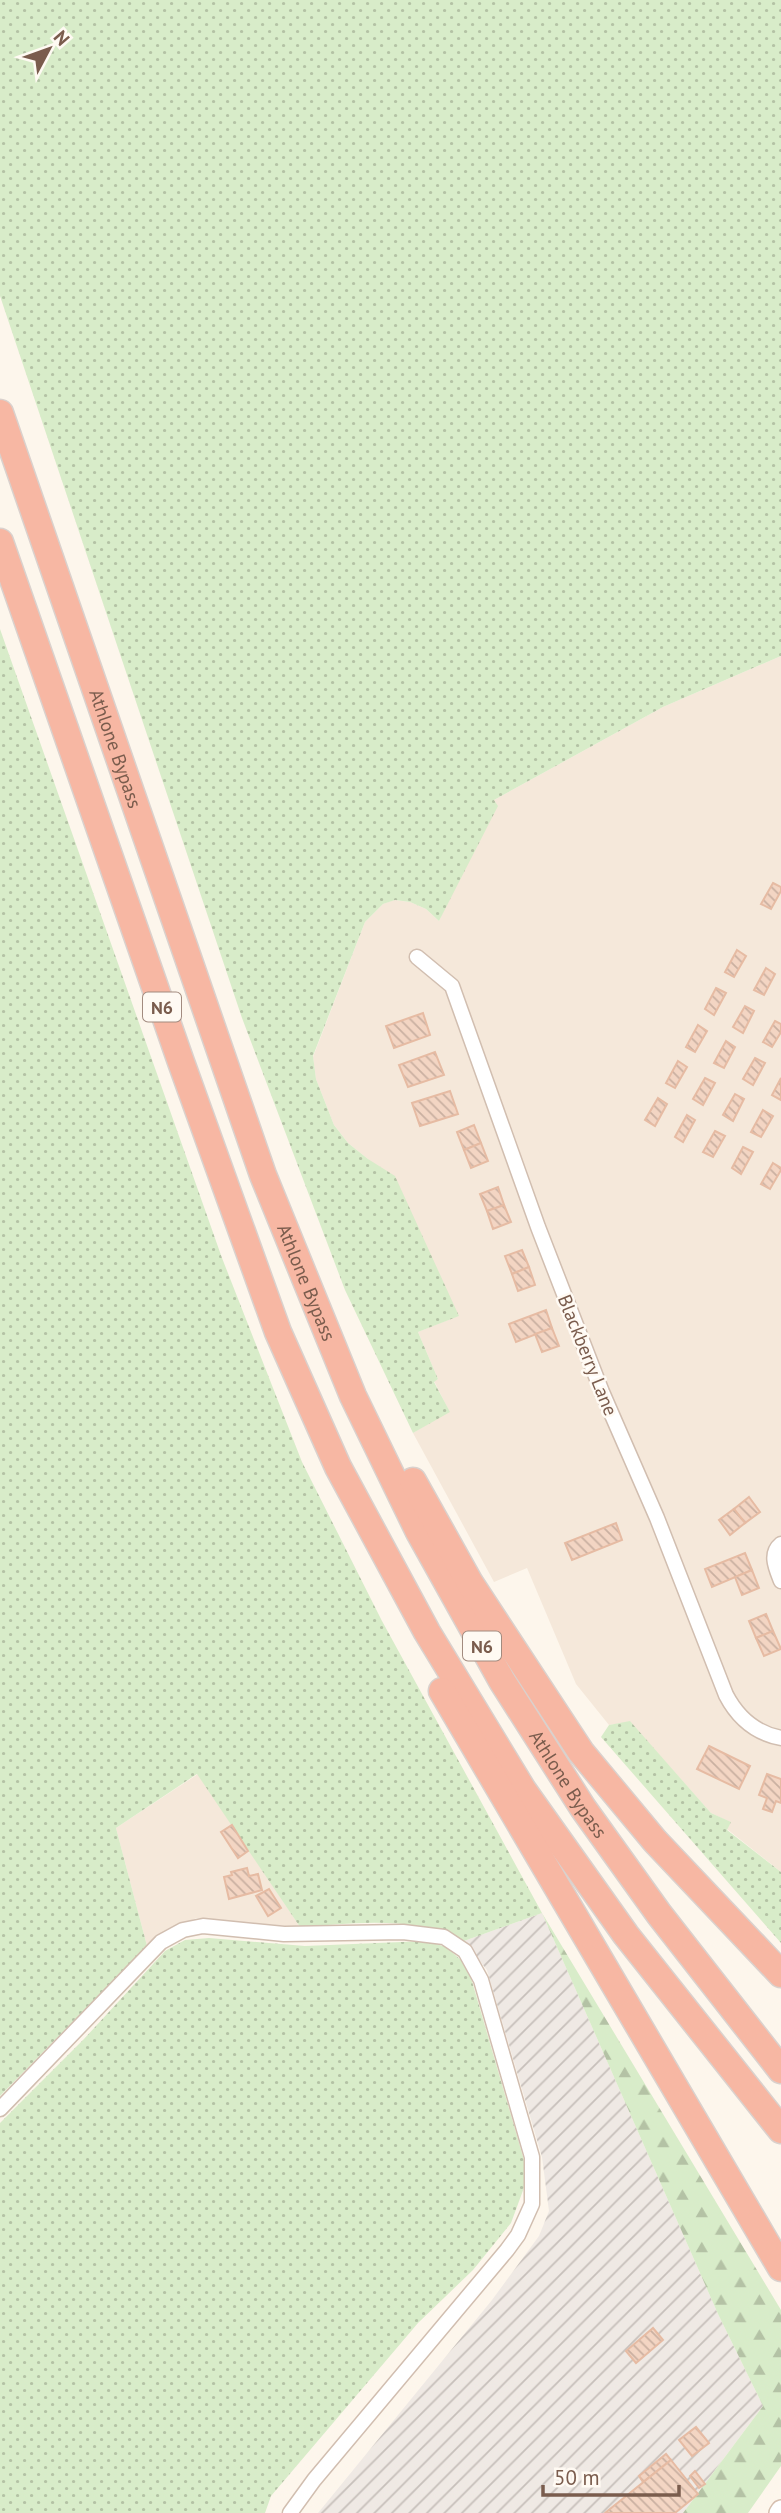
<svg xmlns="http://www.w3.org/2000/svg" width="781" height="2513" font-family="'PT Sans',sans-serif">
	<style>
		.residential { fill: #f5e8da }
		.industrial { fill: url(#industrial-furrows) }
		.grass { fill: url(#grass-dots) }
		.forest { fill: url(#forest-firs) }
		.building { fill: url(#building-back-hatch); stroke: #e6bba3; stroke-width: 2 }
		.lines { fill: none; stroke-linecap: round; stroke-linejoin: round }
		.street-casing { stroke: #d1beb0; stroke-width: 17 }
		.secondary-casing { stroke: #d6c0b0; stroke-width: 22 }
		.highway-casing { stroke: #dad1cd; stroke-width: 29 }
		.street { stroke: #fff; stroke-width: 14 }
		.secondary { stroke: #fff; stroke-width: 19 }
		.highway { stroke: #f7b7a3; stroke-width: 26 }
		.labels { text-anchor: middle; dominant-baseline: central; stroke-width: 5; stroke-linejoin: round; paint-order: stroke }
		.shield { fill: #fffaf3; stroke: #a28b7f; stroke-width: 2 }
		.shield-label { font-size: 18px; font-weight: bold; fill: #7a5c4d }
		.street-label { font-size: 19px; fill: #7a5c4d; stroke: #fffaf3 }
	</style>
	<defs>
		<pattern id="industrial-furrows" width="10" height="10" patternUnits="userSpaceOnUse" patternTransform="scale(1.75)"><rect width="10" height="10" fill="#efe9e4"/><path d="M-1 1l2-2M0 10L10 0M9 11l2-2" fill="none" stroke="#c7c0bb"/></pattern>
		<pattern id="grass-dots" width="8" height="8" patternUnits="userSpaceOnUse" patternTransform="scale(1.75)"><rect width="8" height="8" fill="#d8ecc9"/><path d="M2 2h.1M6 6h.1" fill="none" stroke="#b4c2a5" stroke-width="1.8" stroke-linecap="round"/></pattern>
		<pattern id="forest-firs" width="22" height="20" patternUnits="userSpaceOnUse" patternTransform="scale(1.75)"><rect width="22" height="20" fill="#d8ecc9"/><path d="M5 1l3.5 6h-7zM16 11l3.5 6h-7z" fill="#b4c2a5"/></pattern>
		<pattern id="building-back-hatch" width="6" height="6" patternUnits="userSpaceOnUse" patternTransform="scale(1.75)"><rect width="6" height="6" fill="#f3d5c3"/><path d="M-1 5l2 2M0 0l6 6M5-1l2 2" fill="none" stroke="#cab0a1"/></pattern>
	</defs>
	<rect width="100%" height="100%" fill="#fdf6ec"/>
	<g class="residential">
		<polygon points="781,656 781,1872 727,1829 730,1822 711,1813 630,1722 609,1725 576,1684 527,1568 494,1582 413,1433 449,1411 434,1381 438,1379 418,1332 458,1316 368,1159 348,1143 334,1125 316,1079 313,1057 365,922 383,904 394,900 410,902 426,909 439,921 494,800 663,707"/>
		<polygon points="198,1774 300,1927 196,1918 147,1946 116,1828"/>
	</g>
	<polygon class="industrial" points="542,1913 718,2314 763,2406 683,2513 318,2513 492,2300 539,2236 549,2211 542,2157 487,1970 464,1941"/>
	<g class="grass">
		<polygon points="0,0 781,0 781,656 663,707 494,800 498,806 439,921 426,909 410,902 395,900 383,904 365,922 313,1056 316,1079 334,1125 348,1143 368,1159 395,1176 459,1316 418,1332 438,1379 434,1382 450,1412 413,1433 345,1290 242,1018 0,296"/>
		<path d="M 0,629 L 222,1258 L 302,1462 L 382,1621 L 542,1913 L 464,1941 C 413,1915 355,1923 300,1927 L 197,1774 L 116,1828 L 147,1946 L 0,2096 Z"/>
		<polygon points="630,1721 711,1813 731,1822 727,1830 781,1872 781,1943 601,1737 609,1725"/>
		<polygon points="209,1938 305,1946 426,1941 446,1947 461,1960 469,1971 524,2160 525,2185 511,2223 473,2270 418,2323 271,2496 265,2513 0,2513 0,2123 84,2039 165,1951 185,1940"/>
	</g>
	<polygon class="forest" points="542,1913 781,2310 781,2466 748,2513 683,2513 763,2406 718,2314"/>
	<g class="building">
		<polygon points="773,883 781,887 781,891 771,909 761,904"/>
		<polygon points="737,950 746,956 734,977 725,972"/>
		<polygon points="766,968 775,974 764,995 754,990"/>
		<polygon points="716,988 726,993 714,1015 705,1009"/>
		<polygon points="745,1006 754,1011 743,1033 733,1027"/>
		<polygon points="423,1013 430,1035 394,1048 386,1026"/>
		<polygon points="775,1021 781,1024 781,1032 772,1047 763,1042"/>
		<polygon points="698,1025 707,1031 695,1052 686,1047"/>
		<polygon points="726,1041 735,1047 724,1068 714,1063"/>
		<polygon points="435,1052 444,1075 408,1087 399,1065"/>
		<polygon points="755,1058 765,1063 753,1085 743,1079"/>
		<polygon points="678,1061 687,1067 675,1088 666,1083"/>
		<polygon points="705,1078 715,1083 703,1105 693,1099"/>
		<polygon points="781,1078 781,1100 772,1095"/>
		<polygon points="450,1091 458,1114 420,1126 412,1103"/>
		<polygon points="735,1094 744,1099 733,1121 723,1115"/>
		<polygon points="658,1098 667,1104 655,1126 645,1120"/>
		<polygon points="763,1110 773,1116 761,1137 751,1132"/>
		<polygon points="687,1115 695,1120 683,1142 675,1137"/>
		<polygon points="474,1125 481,1143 464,1150 457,1132"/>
		<polygon points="715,1131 725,1136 713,1157 703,1152"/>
		<polygon points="481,1143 488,1161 471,1168 464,1150"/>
		<polygon points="743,1147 753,1152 741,1174 732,1168"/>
		<polygon points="773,1163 781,1168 781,1170 770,1189 761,1184"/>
		<polygon points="498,1187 504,1205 487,1211 480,1194"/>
		<polygon points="504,1205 511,1222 493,1229 487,1211"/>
		<polygon points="522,1250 529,1267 512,1274 505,1256"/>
		<polygon points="529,1267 535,1285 518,1291 512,1274"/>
		<polygon points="546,1310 552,1328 516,1342 509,1324"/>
		<polygon points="552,1328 559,1346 542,1352 535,1334"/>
		<polygon points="749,1497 760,1512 745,1523 734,1509"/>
		<polygon points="734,1509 745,1523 730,1535 719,1520"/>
		<polygon points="616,1523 622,1540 572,1560 565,1543"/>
		<polygon points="745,1553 752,1570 712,1587 705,1569"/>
		<polygon points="752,1570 759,1588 742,1595 735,1577"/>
		<polygon points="766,1614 773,1631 756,1638 749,1621"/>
		<polygon points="773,1631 781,1649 764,1656 756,1638"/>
		<polygon points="709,1746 750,1766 739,1789 697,1769"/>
		<polygon points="767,1774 781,1779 781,1803 776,1801 772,1812 763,1809 767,1798 759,1795"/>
		<polygon points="232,1825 248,1851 238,1858 221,1832"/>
		<polygon points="247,1868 249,1876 258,1874 262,1890 229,1899 224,1877 232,1875 231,1872"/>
		<polygon points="269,1889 281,1908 268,1916 256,1896"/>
		<polygon points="653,2328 663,2340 636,2363 626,2351"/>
		<polygon points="696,2427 709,2443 692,2456 679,2440"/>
		<polygon points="666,2454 671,2460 643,2482 639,2476"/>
		<polygon points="671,2460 698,2494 675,2513 605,2513"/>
		<polygon points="695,2471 705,2484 699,2488 690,2476"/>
	</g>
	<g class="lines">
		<g class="street-casing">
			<g id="street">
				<path d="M 417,957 L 452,986 L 538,1227 L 602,1392 L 657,1518 L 726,1695 C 738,1718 755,1733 781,1738"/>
				<path d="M 781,1544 C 769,1554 776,1568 781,1581"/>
				<polyline points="0,2109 161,1942 183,1930 203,1926 284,1934 403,1932 444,1937 465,1951 481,1980 532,2157 532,2204 518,2235 507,2250 314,2480 290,2513"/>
			</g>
		</g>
		<g class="secondary-casing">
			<polyline id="secondary" points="779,2513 781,2510"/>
		</g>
		<g class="highway-casing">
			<g id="highway">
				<path id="s1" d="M 0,413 L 263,1175 L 353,1396 L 419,1532 L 502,1681 L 583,1808 L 659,1914 L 781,2070"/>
				<polyline points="0,542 181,1062 278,1332 338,1467 427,1632 523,1790 626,1935 781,2130"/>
				<polyline points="413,1481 470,1583 581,1752 655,1841 781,1974"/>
				<polyline points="442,1691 781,2268"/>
			</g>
		</g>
		<use href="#street" class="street"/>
		<use href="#secondary" class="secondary"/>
		<use href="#highway" class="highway"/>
	</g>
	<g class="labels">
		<g class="shield">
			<rect x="143" y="992.5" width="38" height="29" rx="5"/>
			<rect x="463" y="1631.5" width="38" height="29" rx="5"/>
		</g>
		<g class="shield-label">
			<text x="162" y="1007">N6</text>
			<text x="482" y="1646">N6</text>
		</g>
		<g class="street-label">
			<text stroke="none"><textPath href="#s1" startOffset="355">Athlone Bypass</textPath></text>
			<text stroke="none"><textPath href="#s1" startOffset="922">Athlone Bypass</textPath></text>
			<text transform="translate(588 1355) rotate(68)">Blackberry Lane</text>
			<text stroke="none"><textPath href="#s1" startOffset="1489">Athlone Bypass</textPath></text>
		</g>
	</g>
	<g transform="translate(49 49) rotate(49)" stroke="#fffaf3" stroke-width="5" paint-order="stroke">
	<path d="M0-5L12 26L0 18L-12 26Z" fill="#7a5c4d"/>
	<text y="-10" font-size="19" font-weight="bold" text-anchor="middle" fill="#7a5c4d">N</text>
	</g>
	<path d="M543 2485v10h136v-10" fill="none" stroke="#7a5c4d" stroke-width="3.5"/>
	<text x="554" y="2485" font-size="21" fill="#7a5c4d" stroke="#fffaf3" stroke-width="5" paint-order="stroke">50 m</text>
</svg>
